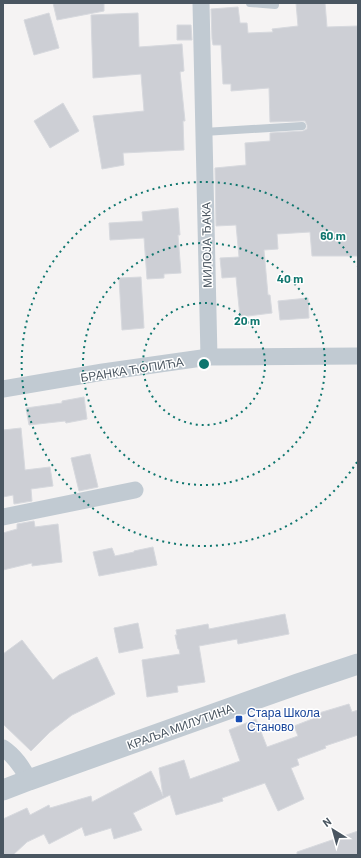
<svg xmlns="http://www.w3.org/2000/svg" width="361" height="858" font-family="Barlow,sans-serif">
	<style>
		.building { fill: #cdcfd5; stroke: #d7d9de }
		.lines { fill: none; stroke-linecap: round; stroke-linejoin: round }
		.service { stroke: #c1cad2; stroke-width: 8 }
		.minor { stroke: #c1cad2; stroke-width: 17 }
		.tertiary { stroke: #c1cad2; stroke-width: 21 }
		.ring { fill: none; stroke: #0f766e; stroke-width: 2; stroke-dasharray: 2 4 }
		.transit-dot { fill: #1a4fb4; stroke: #fff; stroke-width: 1.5 }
		.labels { text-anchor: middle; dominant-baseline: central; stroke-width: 3; stroke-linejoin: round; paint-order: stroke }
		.street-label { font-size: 12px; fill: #4a5661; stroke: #fff }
		.transit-label { font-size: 12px; fill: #164399; stroke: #fff; text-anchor: start }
		.centre { fill: #0f766e; stroke: #fff; stroke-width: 2 }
		.ring-label { font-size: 12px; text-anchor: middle; font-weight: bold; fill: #0f766e; stroke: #fff; stroke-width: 3; stroke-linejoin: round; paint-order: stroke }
	</style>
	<rect width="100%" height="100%" fill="#f5f3f3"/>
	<g class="building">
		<polygon points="53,3 104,3 104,11 57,20"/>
		<polygon points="296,3 325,3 327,27 358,26 358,256 312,256 310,232 277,234 278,249 264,250 268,295 270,295 272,313 240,317 236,277 222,278 220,258 239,257 236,225 216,226 215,168 246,165 245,143 270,141 270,133 303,131 307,129 307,125 305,121 302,121 270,122 269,88 231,91 231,84 223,84 221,45 213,45 212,39 211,9 238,7 240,23 247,23 248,33 273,32 272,29 298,26"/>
		<polygon points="49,13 59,48 34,55 24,20"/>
		<polygon points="138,13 139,47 182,44 184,71 180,72 185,121 183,121 184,150 123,153 124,165 102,169 93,116 144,111 141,74 93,78 91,15"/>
		<polygon points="177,25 191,25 192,40 177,40"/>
		<polygon points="63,103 79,131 50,148 34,121"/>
		<polygon points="178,208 180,235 178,235 181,273 164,274 164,278 147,279 144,238 110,240 109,223 143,221 142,212"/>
		<polygon points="141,277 144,328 122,330 119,278"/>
		<polygon points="308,298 309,318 280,320 278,301"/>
		<polygon points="84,397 87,419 66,423 65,421 29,425 26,408 62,403 62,401"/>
		<polygon points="21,428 25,470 50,467 53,486 31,489 32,501 14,504 13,495 3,497 3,430"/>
		<polygon points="90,454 98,487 79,491 71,458"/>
		<polygon points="34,521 35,527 58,524 62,562 32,566 32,563 3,570 3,533 17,529 17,524"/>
		<polygon points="153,547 157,565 99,576 93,552 112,548 115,556 134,552 134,551"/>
		<polygon points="285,614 289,634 238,644 237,639 199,646 205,682 177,686 178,692 147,697 142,660 180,654 179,649 178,649 175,635 177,635 176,630 208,624 209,629"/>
		<polygon points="138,623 143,648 119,653 114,628"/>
		<polygon points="22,640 53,680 59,675 97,657 115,694 72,715 50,732 31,751 3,724 3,654"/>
		<polygon points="349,704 352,712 358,710 358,735 325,746 326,748 297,759 299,765 291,768 304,799 278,811 265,783 222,798 223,801 176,815 170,795 133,813 142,830 114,839 111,828 85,836 82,827 49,844 44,834 27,842 13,855 3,855 3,819 27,808 30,815 49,805 50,808 91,796 92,802 151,771 163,796 159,768 184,760 190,779 240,761 229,730 256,719 267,747 298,736 294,726 320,716 319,713"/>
		<polygon points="358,831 358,855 297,855 297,852"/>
	</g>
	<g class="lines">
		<g class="service">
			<polyline points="250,3 275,5"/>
			<polyline points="204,132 302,126"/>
		</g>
		<g class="minor">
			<polyline points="201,3 209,357"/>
			<polyline points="3,389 103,372 209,357 358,356"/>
			<polyline points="3,517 135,490"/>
			<path d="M 3,748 C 15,756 22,767 29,780"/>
		</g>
		<polyline class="tertiary" points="3,790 29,780 298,684 358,664"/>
	</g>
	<g class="ring">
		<circle cx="204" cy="364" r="61"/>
		<circle cx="204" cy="364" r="121"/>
		<path d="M357 462A182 182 0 1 1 357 266"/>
	</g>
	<rect class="transit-dot" x="235" y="715" width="8" height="8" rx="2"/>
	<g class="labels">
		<g class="street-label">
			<text transform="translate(206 245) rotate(-91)">МИЛОЈА ЂАКА</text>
			<text transform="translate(132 369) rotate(-9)">БРАНКА ЋОПИЋА</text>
			<text transform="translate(180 726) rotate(-20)">КРАЉА МИЛУТИНА</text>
		</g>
		<g class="transit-label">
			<text x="247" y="712">Стара Школа<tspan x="247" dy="14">Станово</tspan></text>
		</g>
	</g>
	<circle cx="204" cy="364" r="6" class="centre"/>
	<g class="ring-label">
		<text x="333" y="240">60 m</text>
		<text x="290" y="283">40 m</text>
		<text x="247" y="325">20 m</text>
	</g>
	<rect width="361" height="858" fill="none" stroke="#4a5661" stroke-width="8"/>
	<g transform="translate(333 830) rotate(323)" stroke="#ffffff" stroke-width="3" paint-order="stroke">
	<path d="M0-3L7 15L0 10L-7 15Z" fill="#4a5661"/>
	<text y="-6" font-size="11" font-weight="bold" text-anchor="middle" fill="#4a5661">N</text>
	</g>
</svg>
